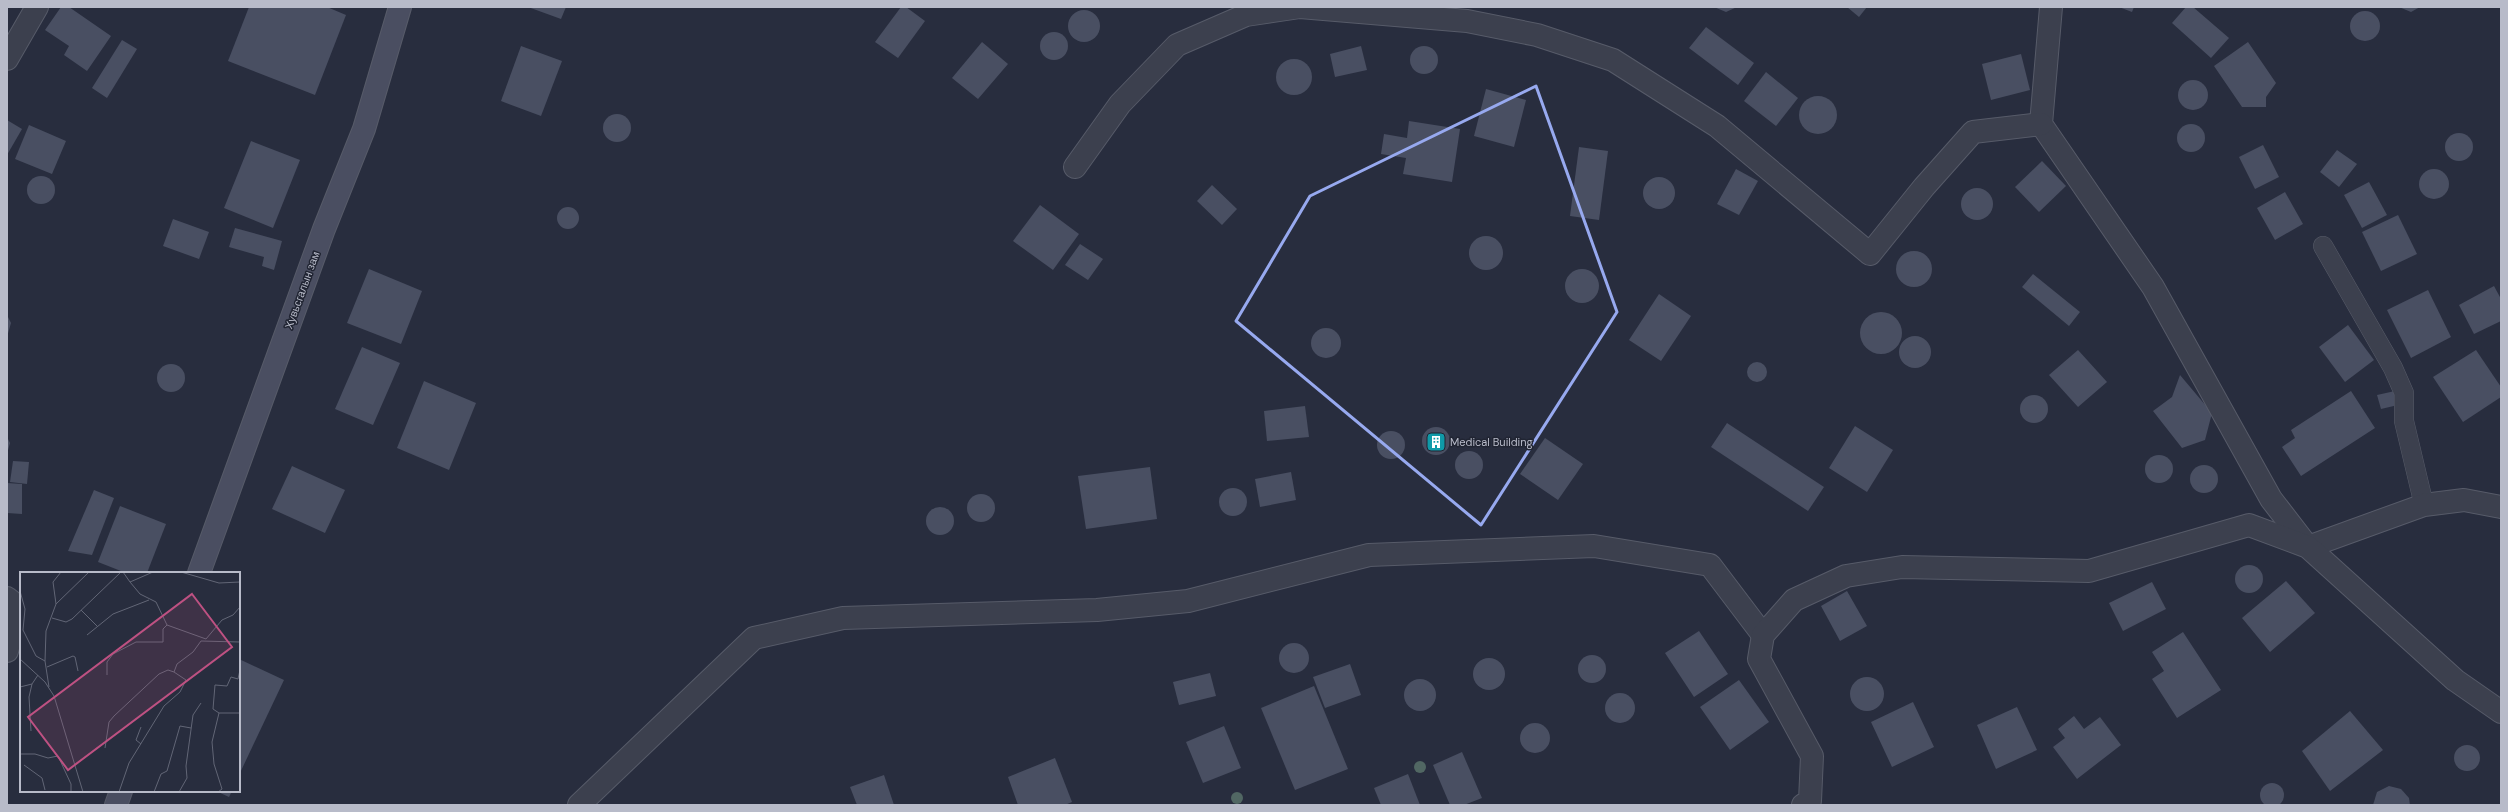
<svg xmlns="http://www.w3.org/2000/svg" width="2508" height="812" font-family="'DM Sans',sans-serif">
	<style>
		.building { fill: #494f62 }
		.lines { fill: none; stroke-linecap: round; stroke-linejoin: round }
		.service-casing { stroke: #575b69; stroke-width: 20 }
		.minor-casing { stroke: #575b69; stroke-width: 24 }
		.secondary-casing { stroke: #575b69; stroke-width: 24 }
		.service { stroke: #3c404e; stroke-width: 19 }
		.minor { stroke: #3c404e; stroke-width: 22 }
		.secondary { stroke: #4a4e61; stroke-width: 22 }
		.tree { fill: #516763 }
		.marked { fill: none; stroke: #97a9ef; stroke-width: 3; stroke-linejoin: round }
		.labels { text-anchor: middle; dominant-baseline: central; stroke-width: 3; stroke-linejoin: round; paint-order: stroke }
		.street-label { font-size: 11px; fill: #b8bbc9; stroke: #212533 }
		.poi-label { font-size: 11px; fill: #b8bbc9; stroke: #212533; text-anchor: start }
		.inset-road { fill: none; stroke: #626676; stroke-width: 1 }
		.view { fill: #be5182; fill-opacity: 0.15; stroke: #be5182; stroke-width: 2 }
		.inset-edge { fill: none; stroke: #b8bbc9; stroke-width: 2 }
	</style>
	<rect width="100%" height="100%" fill="#282d3e"/>
	<g class="building">
		<polygon points="61,7 69,7 111,36 87,71 64,55 69,46 45,30"/>
		<polygon points="249,7 327,7 346,15 315,95 228,61"/>
		<polygon points="528,7 566,7 561,19"/>
		<polygon points="901,7 906,7 925,21 898,58 875,42"/>
		<polygon points="1714,7 1737,7 1726,12"/>
		<polygon points="1847,7 1867,7 1859,17"/>
		<polygon points="2119,7 2134,7 2132,12"/>
		<polygon points="2186,7 2193,7 2229,38 2211,58 2172,23"/>
		<polygon points="2399,7 2420,7 2411,12"/>
		<circle cx="1084" cy="26" r="16"/>
		<circle cx="2365" cy="26" r="15"/>
		<polygon points="1706,27 1754,63 1738,85 1689,48"/>
		<circle cx="1054" cy="46" r="14"/>
		<polygon points="122,40 137,49 107,98 92,88"/>
		<polygon points="982,42 1008,64 978,99 952,78"/>
		<polygon points="2248,42 2276,83 2266,97 2266,107 2242,107 2214,66"/>
		<polygon points="521,46 562,61 541,116 501,101"/>
		<polygon points="1361,46 1367,70 1335,77 1330,54"/>
		<circle cx="1424" cy="60" r="14"/>
		<polygon points="2021,54 2030,90 1991,100 1982,64"/>
		<circle cx="1294" cy="77" r="18"/>
		<polygon points="1766,72 1798,98 1776,126 1744,101"/>
		<circle cx="2193" cy="95" r="15"/>
		<polygon points="1486,89 1526,100 1514,147 1474,136"/>
		<circle cx="1818" cy="115" r="19"/>
		<circle cx="617" cy="128" r="14"/>
		<polygon points="7,120 22,129 7,155"/>
		<polygon points="1409,121 1460,129 1452,182 1403,174 1406,158 1381,154 1384,134 1407,138"/>
		<circle cx="2191" cy="138" r="14"/>
		<polygon points="29,125 66,141 52,174 15,159"/>
		<circle cx="2459" cy="147" r="14"/>
		<polygon points="251,141 300,160 273,228 224,208"/>
		<polygon points="2263,145 2279,177 2255,189 2239,157"/>
		<polygon points="1579,147 1608,151 1599,220 1570,216"/>
		<polygon points="2337,150 2357,164 2339,187 2320,172"/>
		<polygon points="2042,161 2066,186 2039,212 2015,187"/>
		<polygon points="1736,169 1758,181 1739,215 1717,204"/>
		<circle cx="2434" cy="184" r="15"/>
		<circle cx="41" cy="190" r="14"/>
		<circle cx="1659" cy="193" r="16"/>
		<polygon points="2369,182 2387,215 2362,228 2344,195"/>
		<polygon points="1212,185 1237,209 1222,225 1197,201"/>
		<circle cx="1977" cy="204" r="16"/>
		<polygon points="2285,192 2303,224 2275,240 2257,208"/>
		<polygon points="1040,205 1079,234 1053,270 1013,241"/>
		<circle cx="568" cy="218" r="11"/>
		<polygon points="2398,215 2417,254 2381,271 2362,232"/>
		<polygon points="173,219 209,232 199,259 163,246"/>
		<polygon points="235,228 282,241 274,270 262,266 264,257 229,247"/>
		<circle cx="1486" cy="253" r="17"/>
		<polygon points="1080,244 1103,259 1088,280 1065,265"/>
		<circle cx="1914" cy="269" r="18"/>
		<circle cx="1582" cy="286" r="17"/>
		<polygon points="369,269 422,291 401,344 347,323"/>
		<polygon points="2033,274 2080,312 2069,326 2022,287"/>
		<polygon points="2494,286 2501,299 2501,321 2474,334 2459,305"/>
		<polygon points="2428,290 2451,337 2411,358 2387,310"/>
		<polygon points="1659,294 1691,316 1661,361 1629,340"/>
		<circle cx="1881" cy="333" r="21"/>
		<polygon points="7,315 11,323 7,337"/>
		<polygon points="2348,325 2374,360 2345,382 2319,347"/>
		<circle cx="1326" cy="343" r="15"/>
		<circle cx="1915" cy="352" r="16"/>
		<polygon points="362,347 400,363 373,425 335,409"/>
		<polygon points="2078,350 2107,382 2078,407 2049,375"/>
		<polygon points="2476,350 2501,387 2501,397 2463,422 2433,377"/>
		<circle cx="1757" cy="372" r="10"/>
		<circle cx="171" cy="378" r="14"/>
		<polygon points="2180,375 2212,413 2205,440 2182,448 2153,411 2172,397"/>
		<polygon points="424,381 476,403 449,470 397,448"/>
		<polygon points="2351,391 2375,428 2301,476 2282,447 2295,438 2291,430"/>
		<polygon points="2395,391 2398,405 2381,409 2377,395"/>
		<circle cx="2034" cy="409" r="14"/>
		<polygon points="1305,406 1309,437 1267,441 1264,411"/>
		<polygon points="1727,423 1824,487 1808,511 1711,447"/>
		<polygon points="1855,426 1893,450 1867,492 1829,468"/>
		<circle cx="1436" cy="441" r="14"/>
		<circle cx="1391" cy="445" r="14"/>
		<polygon points="7,437 10,443 7,454"/>
		<polygon points="1545,438 1583,464 1558,500 1520,474"/>
		<circle cx="1469" cy="465" r="14"/>
		<circle cx="2159" cy="469" r="14"/>
		<polygon points="13,461 29,462 27,484 10,482"/>
		<circle cx="2204" cy="479" r="14"/>
		<polygon points="292,466 345,490 325,533 272,509"/>
		<polygon points="1150,467 1157,519 1086,529 1078,476"/>
		<polygon points="1291,472 1296,500 1260,507 1255,479"/>
		<polygon points="7,483 22,484 22,514 7,513"/>
		<circle cx="1233" cy="502" r="14"/>
		<polygon points="94,490 114,498 92,555 68,551"/>
		<circle cx="981" cy="508" r="14"/>
		<polygon points="120,506 166,524 147,573 126,573 98,562"/>
		<circle cx="940" cy="521" r="14"/>
		<circle cx="2249" cy="579" r="14"/>
		<polygon points="2286,581 2315,613 2270,652 2242,618"/>
		<polygon points="2152,582 2166,609 2123,631 2109,603"/>
		<polygon points="1847,591 1867,626 1840,641 1821,606"/>
		<polygon points="1699,631 1728,674 1694,697 1665,653"/>
		<polygon points="2183,632 2221,690 2177,718 2152,679 2164,671 2152,652"/>
		<circle cx="1294" cy="658" r="15"/>
		<circle cx="1592" cy="669" r="14"/>
		<circle cx="1489" cy="674" r="16"/>
		<polygon points="239,659 284,680 239,775"/>
		<polygon points="1350,664 1361,695 1325,708 1313,677"/>
		<polygon points="1210,673 1216,696 1179,705 1173,682"/>
		<circle cx="1867" cy="694" r="17"/>
		<circle cx="1420" cy="695" r="16"/>
		<polygon points="1739,680 1769,722 1730,750 1700,707"/>
		<polygon points="1314,686 1348,769 1295,790 1261,708"/>
		<circle cx="1620" cy="708" r="15"/>
		<polygon points="1913,702 1934,747 1892,767 1871,722"/>
		<polygon points="2017,707 2037,750 1996,769 1977,725"/>
		<polygon points="2350,711 2383,750 2330,791 2302,751"/>
		<polygon points="2074,716 2084,729 2100,717 2121,745 2077,779 2053,747 2065,738 2058,729"/>
		<circle cx="1535" cy="738" r="15"/>
		<polygon points="1224,726 1241,768 1203,783 1186,742"/>
		<circle cx="2467" cy="758" r="13"/>
		<polygon points="1462,752 1482,798 1464,805 1450,805 1433,765"/>
		<polygon points="1055,758 1072,802 1065,805 1018,805 1008,777"/>
		<polygon points="1408,774 1420,805 1381,805 1374,788"/>
		<polygon points="884,775 894,805 857,805 850,787"/>
		<circle cx="2272" cy="795" r="12"/>
		<polygon points="2389,786 2401,789 2409,798 2410,805 2373,805 2377,792"/>
		<polygon points="216,791 232,791 229,797"/>
	</g>
	<g class="lines">
		<g class="service-casing">
			<polyline id="service" points="2323,246 2393,368 2404,393 2404,421 2424,505"/>
		</g>
		<g class="minor-casing">
			<g id="minor">
				<polyline points="2051,7 2041,124 2153,287 2271,499 2308,547 2424,505 2464,500 2501,507"/>
				<polyline points="7,59 37,7"/>
				<polyline points="1075,167 1120,104 1177,45 1246,15 1300,7 1467,21 1537,35 1613,60 1717,126 1870,254 1924,187 1973,132 2041,124"/>
				<polyline points="7,598 11,601 13,629 7,651"/>
				<polyline points="579,805 754,638 843,618 1097,610 1188,601 1369,555 1594,546 1710,565 1763,635"/>
				<polyline points="1803,805 1810,801 1812,756 1759,659 1763,635 1794,600 1846,576 1902,567 2089,571 2249,525 2308,547 2455,680 2501,712"/>
			</g>
		</g>
		<g class="secondary-casing">
			<g id="secondary">
				<polyline points="199,573 324,229 364,129 400,7"/>
				<polyline points="116,805 121,791"/>
			</g>
		</g>
		<use href="#service" class="service"/>
		<use href="#minor" class="minor"/>
		<use href="#secondary" class="secondary"/>
	</g>
	<g class="tree">
		<circle cx="1420" cy="767" r="6"/>
		<circle cx="1237" cy="798" r="6"/>
	</g>
	<path class="marked" d="M 1536,86 L 1617,312 L 1481,525 L 1236,321 L 1310,196 Z"/>
	<defs>
		<g id="building-square" transform="scale(1)"><rect x="-9" y="-9" width="18" height="18" rx="4" fill="#0f9aa8" stroke="#212533"/><path d="M-4-6H4V6H1V3H-1V6H-4ZM-2.5-4.3h1.7v1.8h-1.7ZM.8-4.3h1.7v1.8H.8ZM-2.5-1h1.7V.8h-1.7ZM.8-1h1.7V.8H.8Z" fill="#fff"/></g>
	</defs>
	<g fill-rule="evenodd">
		<use href="#building-square" x="1436" y="442"/>
	</g>
	<g class="labels">
		<g class="street-label">
			<text transform="translate(302 290) rotate(-70)">Хувьсгалын зам</text>
		</g>
		<g class="poi-label">
			<text x="1450" y="442">Medical Building</text>
		</g>
	</g>
	<g transform="translate(20 572)">
		<rect width="220" height="220" fill="#282d3e"/>
		<path class="inset-road" d="M 103,0 L 110,10M 133,0 L 110,10 L 120,22 L 136,30 L 147,53 L 186,67 L 202,48 L 213,43 L 220,35M 161,0 L 199,11 L 220,10M 0,4 L 0,17M 0,19 L 5,37 L 3,58 L 16,84 L 25,89M 36,32 L 33,10 L 41,0M 61,38 L 77,54M 32,46 L 46,50 L 52,47 L 101,0M 67,63 L 93,42 L 129,28M 0,87 L 25,110 L 34,124 L 63,220M 27,95 L 53,84 L 55,85 L 58,99M 87,103 L 87,90 L 93,82 L 116,70 L 143,70 L 143,57 L 147,53M 0,115 L 12,112M 29,115 L 25,89 L 26,59 L 36,32 L 69,0M 199,141 L 220,141M 121,155 L 116,168 L 121,172M 11,159 L 9,125 L 12,112 L 18,103M 85,176 L 89,150 L 94,144 L 139,102 L 148,98 L 154,100M 0,182 L 15,182 L 28,186 L 38,184 L 51,212 L 51,220M 4,193 L 22,206 L 25,218M 99,220 L 109,191 L 144,134 L 160,120 L 166,108 L 154,100 L 157,92 L 173,80 L 181,69 L 220,70M 134,220 L 141,202 L 147,199 L 160,154 L 171,156M 159,220 L 167,206 L 166,194 L 173,143 L 181,131M 198,220 L 202,217 L 194,192 L 192,170 L 199,141 L 193,137 L 195,113 L 207,114 L 211,105 L 218,107 L 220,98"/>
		<path class="view" d="M 172,22 L 212,75 L 48,198 L 8,145 Z"/>
		<rect width="220" height="220" class="inset-edge"/>
	</g>
	<rect width="2508" height="812" fill="none" stroke="#b8bbc9" stroke-width="16"/>
</svg>
